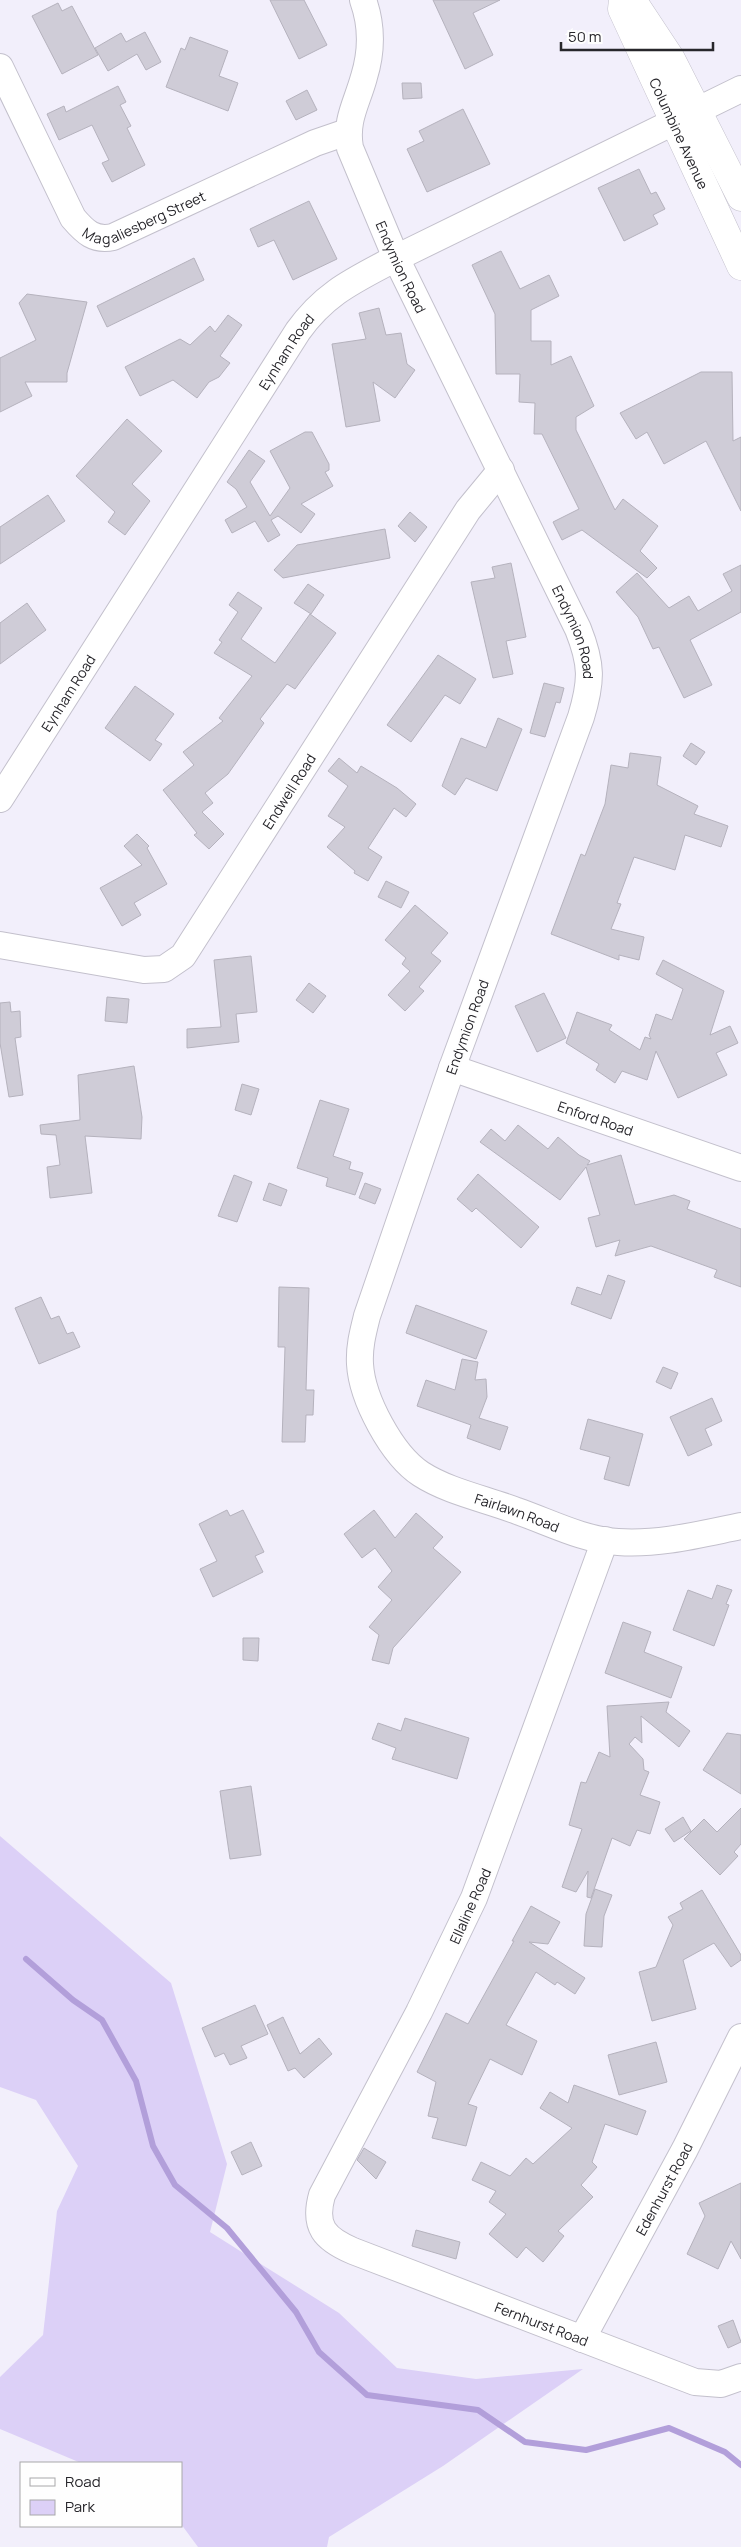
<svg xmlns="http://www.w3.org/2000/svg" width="741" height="2547" font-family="Manrope,sans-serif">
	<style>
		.green { fill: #dcd0f7 }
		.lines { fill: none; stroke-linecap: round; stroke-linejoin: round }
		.stream { stroke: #b29fda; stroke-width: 6 }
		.building { fill: #cfccd7; stroke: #b5b2bd }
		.minor-casing { stroke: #c3c0cc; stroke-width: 28 }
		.major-casing { stroke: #c3c0cc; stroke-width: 29 }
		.minor { stroke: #fff; stroke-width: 26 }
		.major { stroke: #fff; stroke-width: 28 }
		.labels { text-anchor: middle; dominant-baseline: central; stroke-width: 4.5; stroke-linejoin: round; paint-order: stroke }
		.street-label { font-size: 14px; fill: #27262b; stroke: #fefefe }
	</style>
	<rect width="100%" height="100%" fill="#f2effb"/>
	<polygon class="green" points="0,1836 171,1983 227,2164 210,2232 339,2313 397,2368 476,2379 583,2369 443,2466 329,2537 327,2547 198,2547 181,2524 181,2463 81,2463 0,2429 0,2377 43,2335 57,2211 78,2166 36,2100 0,2087"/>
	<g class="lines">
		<polyline class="stream" points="26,1959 73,2000 102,2020 136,2081 153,2146 175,2185 227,2228 296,2312 319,2352 367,2395 478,2410 525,2442 586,2450 669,2428 725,2452 741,2465"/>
	</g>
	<g class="building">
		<polygon points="270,0 304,0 327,45 299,59"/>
		<polygon points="433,0 500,0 473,13 493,55 465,69"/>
		<polygon points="58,3 62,11 72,6 98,55 62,74 32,16"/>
		<polygon points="145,32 161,62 146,70 137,54 108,71 95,48 121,33 126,42"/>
		<polygon points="190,37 228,51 219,76 238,83 228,111 166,87 181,48 185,50"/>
		<polygon points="402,83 421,83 422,98 403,99"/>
		<polygon points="118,86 126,102 120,105 131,126 127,128 145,165 112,182 102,163 109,160 92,125 59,140 47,114 64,106 66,112"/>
		<polygon points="307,90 317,110 296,120 286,101"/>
		<polygon points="463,109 490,164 427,192 407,149 424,141 419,131"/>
		<polygon points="639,169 651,194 656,192 665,209 653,215 658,224 624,241 598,188"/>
		<polygon points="309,201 337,259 293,280 274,240 258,247 250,229"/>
		<polygon points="501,251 520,289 549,275 559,296 531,310 531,341 551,341 551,365 571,356 594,406 576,417 576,430 615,510 623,499 658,526 640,551 657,568 647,578 582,530 562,540 553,522 579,509 542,434 534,434 535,403 519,402 520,374 496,374 495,314 472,265"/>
		<polygon points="194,258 204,280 107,327 97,306"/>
		<polygon points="27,294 87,302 67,373 67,382 25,382 32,396 0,412 0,358 36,340 19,303"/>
		<polygon points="379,308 386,335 401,333 407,364 415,370 395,398 373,382 380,421 346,427 332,344 366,339 359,313"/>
		<polygon points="228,315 242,325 220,356 230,363 219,377 209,382 197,398 173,380 140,396 125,367 180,339 190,345 210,326 215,332"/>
		<polygon points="701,372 732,372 733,441 741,437 741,511 706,441 664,464 647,432 636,439 620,413"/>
		<polygon points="127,419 162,451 132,484 150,501 125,535 108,522 115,512 76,476"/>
		<polygon points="305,432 312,432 329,464 329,470 325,472 333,486 301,504 315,514 301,533 278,516 271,520 280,535 268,542 255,521 232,533 225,520 247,507 236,489 227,482 249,450 265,461 250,482 270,516 290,488 270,451"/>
		<polygon points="48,495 65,521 0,564 0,527"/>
		<polygon points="410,512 427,527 415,542 398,526"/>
		<polygon points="385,529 390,558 283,578 274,570 297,545"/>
		<polygon points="511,563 526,637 506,641 513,674 493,678 471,582 495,578 492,567"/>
		<polygon points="741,565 741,612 690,640 712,685 684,698 659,647 653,649 638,617 616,592 637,573 669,608 689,596 698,611 732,591 723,574"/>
		<polygon points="308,584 324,595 311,614 294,603"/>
		<polygon points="238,592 262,608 241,639 275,663 310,614 336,633 295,689 287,684 260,719 264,723 228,774 205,793 213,803 202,812 224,834 209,849 194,835 197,833 163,790 194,765 183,752 223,721 219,718 252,676 214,653 222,642 219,640 238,612 229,605"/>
		<polygon points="27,603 46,630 0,664 0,623"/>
		<polygon points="438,655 476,679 460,704 445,695 411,742 387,725"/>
		<polygon points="544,683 564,688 560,703 556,702 545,737 530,733"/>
		<polygon points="135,686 174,714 155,740 162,744 150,761 105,728"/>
		<polygon points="498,718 522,729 497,791 466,778 455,795 442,786 461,738 486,748"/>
		<polygon points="691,743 705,752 696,765 683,756"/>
		<polygon points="630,753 661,757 657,785 698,806 694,814 728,826 721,847 685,835 675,870 634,857 617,903 621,904 611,929 644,937 639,960 619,955 619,960 551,934 581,854 585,856 605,804 611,765 628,768"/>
		<polygon points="339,758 357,773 361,766 397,788 416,804 406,817 394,808 368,848 382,857 368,881 354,873 355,871 327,847 345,827 328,816 348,786 328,771"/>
		<polygon points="137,834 149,846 147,848 167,884 134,903 141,915 122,926 100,888 142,865 124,846"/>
		<polygon points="386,881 409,892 401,908 378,897"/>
		<polygon points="415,905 448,933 431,953 441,961 419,987 424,991 405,1011 388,995 410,971 402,964 406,958 385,940"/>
		<polygon points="251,956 257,1012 236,1014 239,1042 187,1048 187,1029 221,1027 214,960"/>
		<polygon points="663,960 724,991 710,1035 730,1026 738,1043 716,1053 727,1075 678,1098 656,1051 647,1080 622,1071 615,1083 596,1070 599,1064 566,1043 577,1012 612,1025 609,1030 640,1050 645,1037 651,1039 649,1035 656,1014 672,1020 683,989 656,974"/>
		<polygon points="309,983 326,996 313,1013 296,1000"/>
		<polygon points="544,993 566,1038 537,1052 515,1006"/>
		<polygon points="107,997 129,999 127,1023 105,1021"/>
		<polygon points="10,1002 11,1012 20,1011 21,1037 15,1038 23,1095 9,1097 0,1043 0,1003"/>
		<polygon points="134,1066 142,1117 141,1139 85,1136 92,1193 50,1198 47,1167 60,1165 56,1135 41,1134 40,1125 80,1120 78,1075"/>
		<polygon points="242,1084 259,1089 251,1115 235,1110"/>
		<polygon points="320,1100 349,1109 333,1156 351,1162 349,1169 363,1173 355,1195 326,1186 328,1178 297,1168"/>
		<polygon points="518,1125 548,1149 558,1137 579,1155 590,1161 587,1165 621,1155 635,1205 674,1195 690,1201 687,1209 741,1229 741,1287 714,1277 717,1270 651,1246 615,1256 620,1240 596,1247 588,1218 600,1215 586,1167 560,1200 480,1142 491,1129 505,1141"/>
		<polygon points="478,1174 539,1227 521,1248 476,1208 472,1212 457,1199"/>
		<polygon points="234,1175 252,1182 237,1222 218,1216"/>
		<polygon points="269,1183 287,1190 281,1206 263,1200"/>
		<polygon points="365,1183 381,1189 375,1204 359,1198"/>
		<polygon points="608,1275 625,1281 611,1319 571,1304 577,1287 601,1295"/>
		<polygon points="279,1287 309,1288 306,1390 314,1390 313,1415 306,1415 305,1442 282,1442 285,1347 278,1347"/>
		<polygon points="41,1297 51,1319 59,1316 67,1334 73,1332 80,1347 39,1364 15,1308"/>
		<polygon points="416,1305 487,1331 476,1359 406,1333"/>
		<polygon points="462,1359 478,1362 475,1380 486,1379 487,1397 479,1418 508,1427 500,1450 467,1438 471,1425 417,1406 426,1380 455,1390"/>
		<polygon points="663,1367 678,1373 671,1389 656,1382"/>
		<polygon points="712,1398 722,1421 705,1429 712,1445 688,1456 670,1417"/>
		<polygon points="588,1419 643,1434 629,1486 604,1479 610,1457 580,1449"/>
		<polygon points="227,1510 230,1516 243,1510 264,1552 255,1556 263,1572 213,1597 200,1569 217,1561 199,1524"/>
		<polygon points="374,1510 395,1538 416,1513 443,1537 433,1548 461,1572 393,1648 389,1664 372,1660 379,1635 369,1627 392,1600 378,1587 392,1571 375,1548 362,1558 344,1534"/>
		<polygon points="717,1585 732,1590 726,1604 729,1605 714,1646 673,1630 688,1590 712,1599"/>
		<polygon points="623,1622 651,1632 644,1652 682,1667 671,1698 605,1673"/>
		<polygon points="243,1638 259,1638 258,1661 243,1660"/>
		<polygon points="669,1702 666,1712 690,1731 679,1747 641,1716 642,1743 635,1737 629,1744 643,1759 644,1770 649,1772 640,1795 660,1802 650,1834 637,1830 630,1846 612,1838 591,1898 587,1897 588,1871 576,1892 562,1887 582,1829 569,1825 581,1782 586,1783 599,1752 610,1757 607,1706"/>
		<polygon points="405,1718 469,1738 457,1779 392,1759 396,1748 372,1739 378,1723 401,1731"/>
		<polygon points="727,1733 741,1735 741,1794 703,1770"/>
		<polygon points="251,1786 261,1855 230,1859 220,1791"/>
		<polygon points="741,1808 741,1844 734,1852 738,1856 720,1875 684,1839 704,1819 717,1832"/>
		<polygon points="683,1817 691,1831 674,1842 665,1829"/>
		<polygon points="595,1889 612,1895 604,1916 602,1947 584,1946 586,1914"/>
		<polygon points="702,1890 741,1955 741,1960 731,1967 714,1943 683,1960 696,2009 652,2021 639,1972 656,1967 673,1925 668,1917 683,1909 680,1903"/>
		<polygon points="531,1906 560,1922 548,1944 529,1942 585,1978 575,1994 557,1982 555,1985 536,1972 506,2025 537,2041 522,2075 490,2059 468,2104 477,2107 466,2146 432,2138 438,2118 428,2116 436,2082 417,2072 446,2013 468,2024 514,1941 512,1941"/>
		<polygon points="255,2005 268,2034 241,2046 247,2058 230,2065 224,2053 215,2057 202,2028"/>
		<polygon points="283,2017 300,2054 319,2038 332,2054 304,2078 295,2068 288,2071 267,2025"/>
		<polygon points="656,2042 667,2082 619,2095 608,2055"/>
		<polygon points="574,2085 646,2111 637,2135 605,2124 592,2162 597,2167 581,2185 593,2197 558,2231 564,2236 543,2262 526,2247 517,2258 489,2234 506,2214 489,2202 496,2191 472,2180 481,2162 510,2176 526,2158 533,2164 572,2128 540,2108 550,2092 568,2103"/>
		<polygon points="251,2142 262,2166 242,2175 231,2152"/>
		<polygon points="364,2148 386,2162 376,2179 357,2160"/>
		<polygon points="741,2183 741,2259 731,2241 718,2269 687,2254 705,2216 699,2203"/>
		<polygon points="416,2230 460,2242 456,2259 412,2246"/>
		<polygon points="733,2320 741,2342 728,2348 718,2326"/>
	</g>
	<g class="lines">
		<g class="minor-casing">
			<g id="minor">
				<path id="s1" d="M 363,0 C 372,25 372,51 364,77 C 357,103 345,120 350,148 L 396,258 L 578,629 C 592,664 592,681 581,717 L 452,1068 L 367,1316 C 363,1332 359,1347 360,1364 C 362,1399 392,1455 421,1474 C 449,1492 486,1499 517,1511 C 549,1522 583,1540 618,1542 C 659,1545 701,1534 741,1526"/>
				<path id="s2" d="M 0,67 L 73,218 C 85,232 94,241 113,237 L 315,143 L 347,132"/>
				<path id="s3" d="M 0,799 L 298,331 C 326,292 355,280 396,258 L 741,89"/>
				<path id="s4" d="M 0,945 L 144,970 L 164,969 L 183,956 L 468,510 L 501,470"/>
				<path id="s5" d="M 452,1068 L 741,1168"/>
				<path id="s6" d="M 605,1540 L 474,1898 L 419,2012 L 322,2195 C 313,2227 325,2239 353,2251 L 695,2382 L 721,2384 L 741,2377"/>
				<path id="s7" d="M 582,2339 L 685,2149 L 741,2037"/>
			</g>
		</g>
		<g class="major-casing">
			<g id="major">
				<path id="s8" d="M 623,0 L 622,9 L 741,266"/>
				<polyline points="632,0 671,59 741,197"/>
			</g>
		</g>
		<use href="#minor" class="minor"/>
		<use href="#major" class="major"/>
	</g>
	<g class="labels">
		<g class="street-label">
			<text stroke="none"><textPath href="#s8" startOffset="146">Columbine Avenue</textPath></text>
			<text stroke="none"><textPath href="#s2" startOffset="250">Magaliesberg Street</textPath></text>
			<text stroke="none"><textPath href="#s1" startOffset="281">Endymion Road</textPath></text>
			<text stroke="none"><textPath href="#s3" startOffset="531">Eynham Road</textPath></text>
			<text stroke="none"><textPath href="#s1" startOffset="686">Endymion Road</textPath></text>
			<text stroke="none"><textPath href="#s3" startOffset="126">Eynham Road</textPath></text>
			<text stroke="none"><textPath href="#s4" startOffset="385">Endwell Road</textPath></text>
			<text transform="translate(467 1027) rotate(-70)">Endymion Road</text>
			<text stroke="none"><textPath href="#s5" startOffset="152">Enford Road</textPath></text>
			<text stroke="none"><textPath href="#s1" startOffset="1692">Fairlawn Road</textPath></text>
			<text transform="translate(470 1906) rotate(-66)">Ellaline Road</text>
			<text stroke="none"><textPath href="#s7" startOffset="171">Edenhurst Road</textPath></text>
			<text stroke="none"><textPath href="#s6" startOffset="990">Fernhurst Road</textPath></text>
		</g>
	</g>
	<rect x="20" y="2462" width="162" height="65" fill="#fefefe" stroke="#a8a8aa"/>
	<rect x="30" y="2478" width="25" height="8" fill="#ffffff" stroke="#a8a8aa"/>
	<text x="65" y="2487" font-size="15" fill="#27262b">Road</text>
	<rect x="30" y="2500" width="25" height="15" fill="#dcd0f7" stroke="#a8a8aa"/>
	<text x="65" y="2512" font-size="15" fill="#27262b">Park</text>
	<path d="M561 42v8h152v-8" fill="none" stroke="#27262b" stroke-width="2.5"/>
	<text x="568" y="42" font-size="15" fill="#27262b" stroke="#fefefe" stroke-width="4" paint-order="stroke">50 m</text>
</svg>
